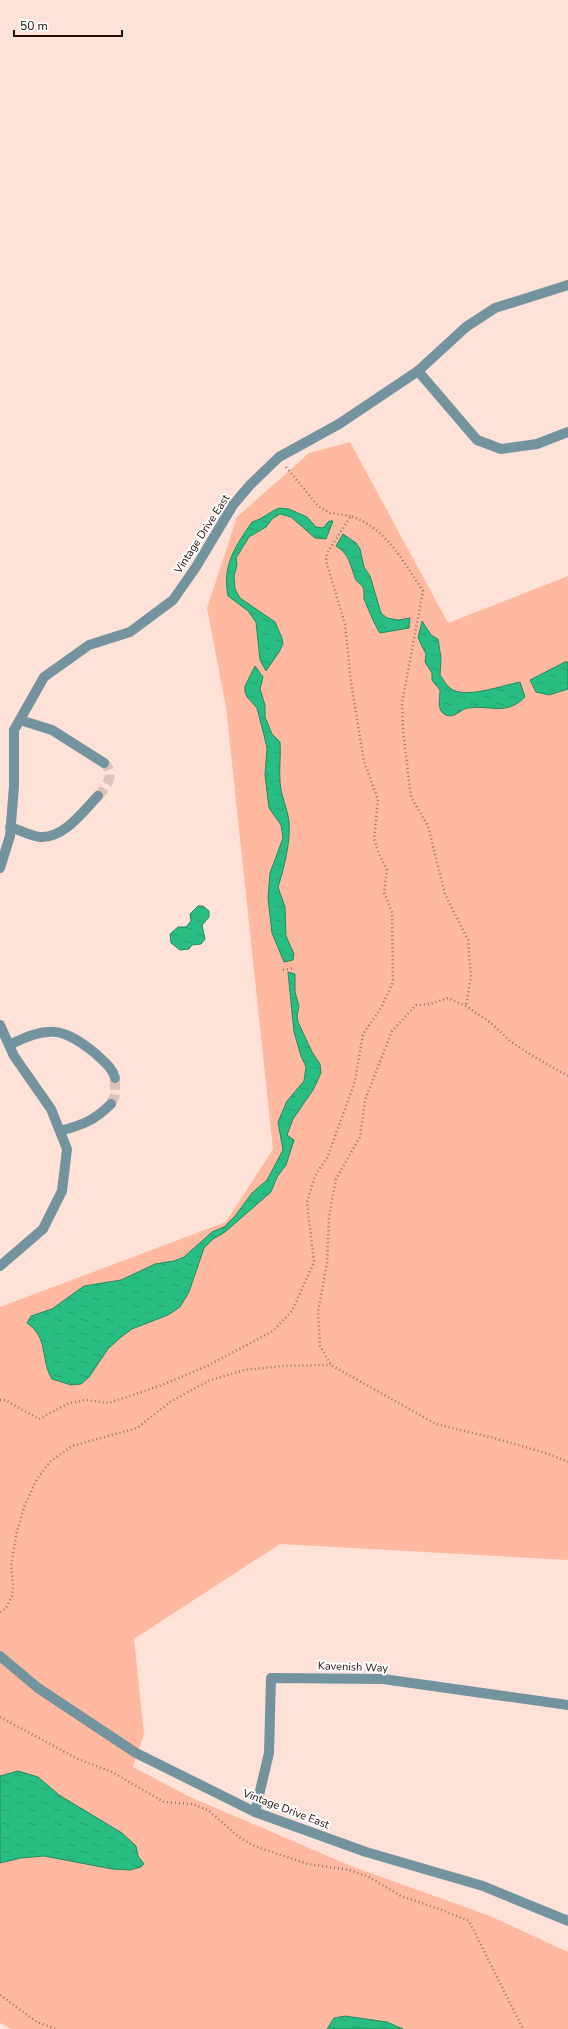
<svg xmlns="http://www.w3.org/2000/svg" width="568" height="2029" font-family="'Nunito Sans',sans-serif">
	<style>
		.grass { fill: #ffb9a0 }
		.water { fill: url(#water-ripples); stroke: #27885d }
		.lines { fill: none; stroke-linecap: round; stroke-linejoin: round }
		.minor-tunnel { stroke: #dec2b7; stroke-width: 10; stroke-dasharray: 10 5; stroke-linecap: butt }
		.path { stroke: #90756c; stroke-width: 2.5; stroke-dasharray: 1 3; stroke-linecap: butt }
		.minor { stroke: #73939f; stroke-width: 10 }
		.labels { text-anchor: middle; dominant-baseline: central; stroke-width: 4; stroke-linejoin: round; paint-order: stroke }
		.street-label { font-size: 11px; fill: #240c04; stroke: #fff }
	</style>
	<defs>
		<pattern id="water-ripples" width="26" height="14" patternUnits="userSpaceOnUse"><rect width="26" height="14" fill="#28bd83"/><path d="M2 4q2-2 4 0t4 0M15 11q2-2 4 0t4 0" fill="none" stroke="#24a170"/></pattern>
	</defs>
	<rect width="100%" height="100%" fill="#ffe2d7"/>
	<polygon class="grass" points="350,442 448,623 568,576 568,1560 280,1544 134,1639 144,1734 133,1767 188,1796 351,1866 490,1916 568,1952 568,2029 12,2029 0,2023 0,1307 226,1222 273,1149 226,707 207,608 237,517 309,453"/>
	<g class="water">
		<path d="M 279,508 L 289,509 L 307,517 L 316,527 L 323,528 L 329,521 L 333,521 L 326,539 L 315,538 L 291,517 L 280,514 L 272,519 L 266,527 L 249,537 L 236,558 L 237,565 L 234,576 L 235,589 L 240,598 L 275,622 L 282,638 L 283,644 L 279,652 L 266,671 L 260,660 L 256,622 L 248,611 L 228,596 C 222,565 235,547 252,522 C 263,519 269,512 279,508 Z"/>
		<path d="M 343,534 L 356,543 L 360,549 L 364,567 L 370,576 L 381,613 L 387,618 L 398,620 L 410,618 L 409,628 L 380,633 C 377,630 366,604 364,599 C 364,595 364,590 363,587 C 361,584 358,583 356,580 C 350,566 350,554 336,546 Z"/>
		<path d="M 422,621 L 431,635 L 438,639 L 441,658 L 440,675 C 443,679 446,685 450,688 C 464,700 503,685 520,682 L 525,697 C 506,716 492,705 469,708 C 461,708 455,719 446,715 C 436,711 440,698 440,690 L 432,680 L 432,673 L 425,662 L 426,654 L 418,638 Z"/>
		<polygon points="565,662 568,662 568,689 549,695 536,692 530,680"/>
		<path d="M 255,666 L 263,677 L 260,689 L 265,705 L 265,717 L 272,734 L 280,742 C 281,755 279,769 280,782 C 281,795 287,808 289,821 C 291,840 284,869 278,887 L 285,907 L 286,936 L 294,954 L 293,960 L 284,962 L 272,933 L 268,898 L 270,873 L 283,838 L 281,825 L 269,808 L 265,775 L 267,748 L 264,735 L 257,708 L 247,697 L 245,692 L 245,686 Z"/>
		<polygon points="198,906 203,906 209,911 209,917 202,925 205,939 201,944 192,945 189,949 180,950 171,943 170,934 178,927 186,927 191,921 190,914"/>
		<path d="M 288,972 L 295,974 L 295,992 L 299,1006 L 297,1016 L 298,1022 L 312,1052 L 320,1064 L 321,1073 L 313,1090 L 293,1119 L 287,1135 L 294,1140 L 286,1165 L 277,1177 L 271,1192 L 225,1232 L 213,1239 L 204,1248 L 189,1292 L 180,1307 L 168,1315 L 132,1329 L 121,1337 L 108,1349 L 89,1377 L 81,1384 L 71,1385 L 52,1379 C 40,1359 49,1338 27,1323 L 31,1316 L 52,1309 L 84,1286 L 121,1280 L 155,1264 L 174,1261 L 184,1257 L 212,1232 L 224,1227 L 235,1216 L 252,1193 L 267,1180 L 283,1150 L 278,1122 L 287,1101 L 304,1081 L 306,1067 L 301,1056 L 294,1032 Z"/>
		<polygon points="18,1771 38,1777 59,1795 122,1833 136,1846 138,1856 144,1864 141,1867 130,1870 112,1869 44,1856 21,1858 0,1863 0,1776"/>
		<polygon points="345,2016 387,2022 403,2029 327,2029 334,2018"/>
	</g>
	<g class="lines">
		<g class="minor-tunnel">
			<path d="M 98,796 C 107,787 116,773 104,763"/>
			<polyline points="111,1104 115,1095 115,1078"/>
		</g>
		<g class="path">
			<polyline points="286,467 318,506 330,513 351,516"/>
			<polyline points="283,970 294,968"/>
			<polyline points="568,1076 531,1055 510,1041 491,1023 466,1006 448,998 430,1004 416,1005 392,1031 365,1100 360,1137 336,1179 329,1217 327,1263 318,1312 320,1346 331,1365 436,1424 494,1438 549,1454 568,1462"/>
			<path d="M 0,1400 L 5,1400 L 39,1419 L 69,1403 L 86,1400 L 109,1403 L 162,1385 L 207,1366 L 273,1331 L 292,1311 L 314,1262 L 307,1202 L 315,1176 L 328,1156 L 355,1081 L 363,1034 L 381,1008 L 393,982 L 392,913 L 384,892 L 387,870 L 379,854 L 374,839 L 378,799 L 364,762 L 351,682 L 345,624 L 326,561 L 327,553 L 351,516 C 386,528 403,561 423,591 L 402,703 L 403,731 L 411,797 L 428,826 L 445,894 L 468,940 L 471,977 L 466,1006"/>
			<polyline points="0,1612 6,1608 12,1596 13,1584 11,1565 17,1531 24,1507 37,1479 51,1461 72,1446 137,1428 170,1402 208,1381 244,1370 283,1366 331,1365"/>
			<polyline points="0,1717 78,1759 112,1772 164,1802 192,1804 208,1810 239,1837 254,1846 308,1864 349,1870 369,1877 401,1896 442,1910 469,1921 523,2029"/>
			<polyline points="0,1995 37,2022 56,2029"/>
		</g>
		<g class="minor">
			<polyline points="418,371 477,440 501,449 537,444 568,432"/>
			<polyline points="20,720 52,730 104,763"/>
			<path d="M 10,827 C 20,830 30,836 40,837 C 64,839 83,811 98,796"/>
			<polyline points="0,868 10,836 14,786 14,730 44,677 89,645 130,632 173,600 196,567 233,505 250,485 279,457 339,424 418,371 466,327 495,308 568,285"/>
			<polyline points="0,1025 14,1056 51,1109 67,1149 62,1191 43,1229 0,1266"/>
			<path d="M 9,1045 C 48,1026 62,1026 96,1054 C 103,1061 112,1067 115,1078"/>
			<path d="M 60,1131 C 82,1125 94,1121 111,1104"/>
			<polyline points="0,1656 38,1688 136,1753 255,1812 366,1852 483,1886 568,1921"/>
			<polyline points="255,1812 269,1753 271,1678 383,1679 568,1705"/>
		</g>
	</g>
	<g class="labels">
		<g class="street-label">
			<text transform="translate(202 534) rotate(-57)">Vintage Drive East</text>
			<text transform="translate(353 1667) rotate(2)">Kavenish Way</text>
			<text transform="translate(286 1809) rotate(21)">Vintage Drive East</text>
		</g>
	</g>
	<path d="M14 30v6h108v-6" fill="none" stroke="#240c04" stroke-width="2"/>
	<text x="20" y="30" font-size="12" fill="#240c04" stroke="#ffffff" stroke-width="3" paint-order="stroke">50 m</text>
</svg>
